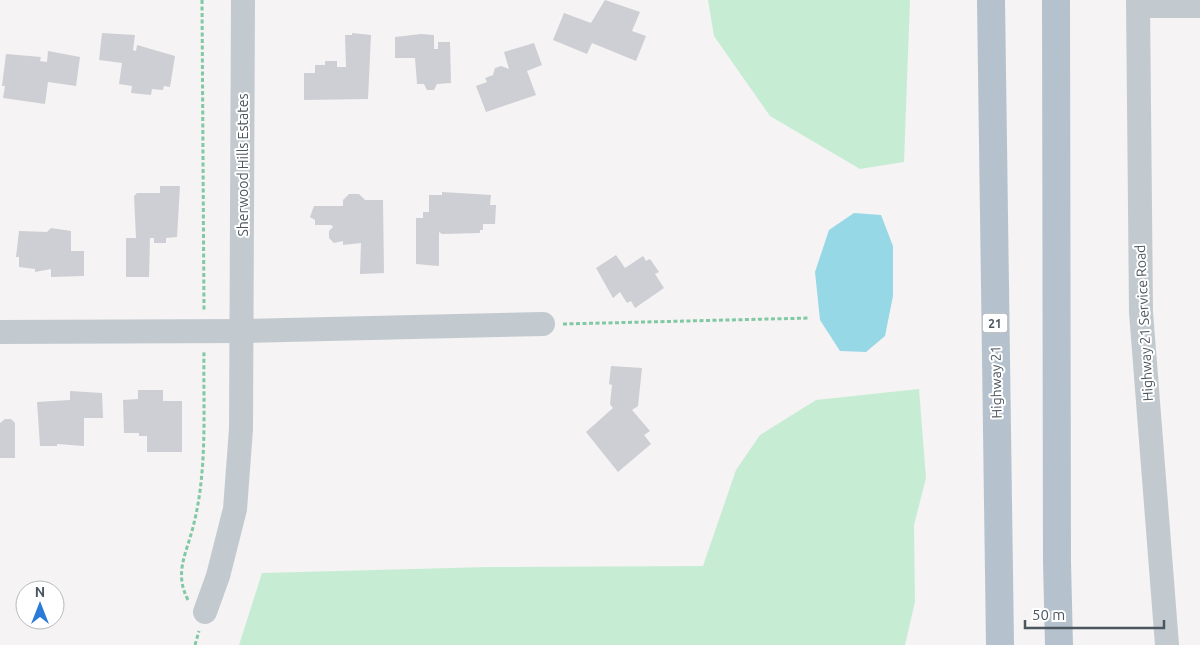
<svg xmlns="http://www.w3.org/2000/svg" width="1200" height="645" font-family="Ubuntu,sans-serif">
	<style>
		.green { fill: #c6edd4 }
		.water { fill: #97d8e6 }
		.building { fill: #cdcfd4 }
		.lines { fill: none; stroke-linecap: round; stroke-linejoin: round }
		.path { stroke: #81c9a4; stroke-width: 3; stroke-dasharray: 4 2.5; stroke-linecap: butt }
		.minor { stroke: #c2cad0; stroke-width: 24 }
		.major { stroke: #b5c2ce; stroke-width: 28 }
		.labels { text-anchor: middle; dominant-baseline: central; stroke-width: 4; stroke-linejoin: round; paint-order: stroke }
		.shield { fill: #fff; stroke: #82898f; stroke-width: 1 }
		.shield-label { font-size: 12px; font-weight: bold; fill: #4c565f }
		.street-label { font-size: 14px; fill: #4c565f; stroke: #fff }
	</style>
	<rect width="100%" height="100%" fill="#f5f3f3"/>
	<g class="green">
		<polygon points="708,0 910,0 904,162 860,169 770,116 714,36"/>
		<polygon points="919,389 926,478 914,525 915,602 905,645 239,645 262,573 488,567 703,566 736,470 760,435 816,400"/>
	</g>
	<polygon class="water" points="854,213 881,215 893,246 893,296 885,336 866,352 840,351 820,320 815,272 829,230"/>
	<g class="building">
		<polygon points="605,0 640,12 632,31 646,36 636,61 592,43 587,54 553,40 564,13 591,23"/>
		<polygon points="102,33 135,35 133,50 136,51 137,45 175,56 170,87 164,86 163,90 152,89 151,95 131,93 132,86 119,84 122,63 99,60"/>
		<polygon points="352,33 371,35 368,99 304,100 304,73 315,73 315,65 325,65 325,61 337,61 337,67 346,67 345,35 352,35"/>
		<polygon points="421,34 434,35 434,49 438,49 438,42 450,42 451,83 437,84 434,90 427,90 424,84 417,84 415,58 395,58 395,37"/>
		<polygon points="534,43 542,65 527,71 536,95 486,112 476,86 487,82 485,78 493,75 495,68 501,66 509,69 504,52"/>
		<polygon points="48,51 80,57 76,86 48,82 45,104 3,98 5,86 2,86 6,54 41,57 40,61 47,62"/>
		<polygon points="160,186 180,186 177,237 166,238 166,243 154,243 154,238 150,238 149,277 126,277 126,238 136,238 134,196 137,193 160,193"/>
		<polygon points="442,192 491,195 490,205 496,205 495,224 483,224 483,230 480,230 480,233 442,234 439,232 439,266 416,264 416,218 423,218 423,212 429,212 429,195 442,195"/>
		<polygon points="349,194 359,194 365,200 383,200 384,273 360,274 361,243 343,245 343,241 334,243 329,238 329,231 333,227 331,225 315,225 315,220 310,217 314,206 343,206 343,200"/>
		<polygon points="51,228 71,231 71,251 84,251 84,276 51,277 51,269 35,272 35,269 19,267 19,257 16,257 19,231 47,232"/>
		<polygon points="616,255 625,268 643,256 646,261 650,259 659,272 655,274 664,288 635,308 631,301 627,303 620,292 613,298 596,268"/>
		<polygon points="611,366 642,368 638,406 632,410 650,431 644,435 651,444 618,472 586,432 613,408 610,404 612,385 609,384"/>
		<polygon points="138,390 163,390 163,401 182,401 182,452 147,452 147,436 139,436 139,433 124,433 123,400 138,399"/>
		<polygon points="70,391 102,393 103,418 84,418 84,446 57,444 57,446 40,446 37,402 70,400"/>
		<polygon points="5,419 11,419 15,423 15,458 0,458 0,423"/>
	</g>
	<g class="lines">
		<g class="path">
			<polyline points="202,0 204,312"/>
			<polyline points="563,324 810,318"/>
			<path d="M 188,600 C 174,573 186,555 193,527 C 208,470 203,408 204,351"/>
			<polyline points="195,645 199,631"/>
		</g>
		<g class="minor">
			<polyline points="1138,0 1141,312 1167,645"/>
			<polyline points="1138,6 1200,6"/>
			<polyline points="0,332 243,331 543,324"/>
			<polyline points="205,612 218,576 235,509 241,429 243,0"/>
		</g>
		<g class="major">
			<polyline points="991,0 1000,645"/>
			<polyline points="1056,0 1057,562 1059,645"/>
		</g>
	</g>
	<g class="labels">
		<rect class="shield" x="982.5" y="313.5" width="25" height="19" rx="4"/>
		<g class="shield-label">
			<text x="995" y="323">21</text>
		</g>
		<g class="street-label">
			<text transform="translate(243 165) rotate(-90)">Sherwood Hills Estates</text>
			<text transform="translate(1144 323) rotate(-93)">Highway 21 Service Road</text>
			<text transform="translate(996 382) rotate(-91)">Highway 21</text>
		</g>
	</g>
	<g transform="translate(40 605)"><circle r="24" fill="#ffffff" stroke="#b7bbbf"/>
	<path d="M0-4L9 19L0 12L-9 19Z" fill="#2a7ad7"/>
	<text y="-8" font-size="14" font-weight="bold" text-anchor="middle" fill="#4c565f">N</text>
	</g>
	<path d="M1025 620v8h139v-8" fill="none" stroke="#4c565f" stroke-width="2.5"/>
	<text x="1032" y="620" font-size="15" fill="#4c565f" stroke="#ffffff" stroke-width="4" paint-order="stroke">50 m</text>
</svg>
